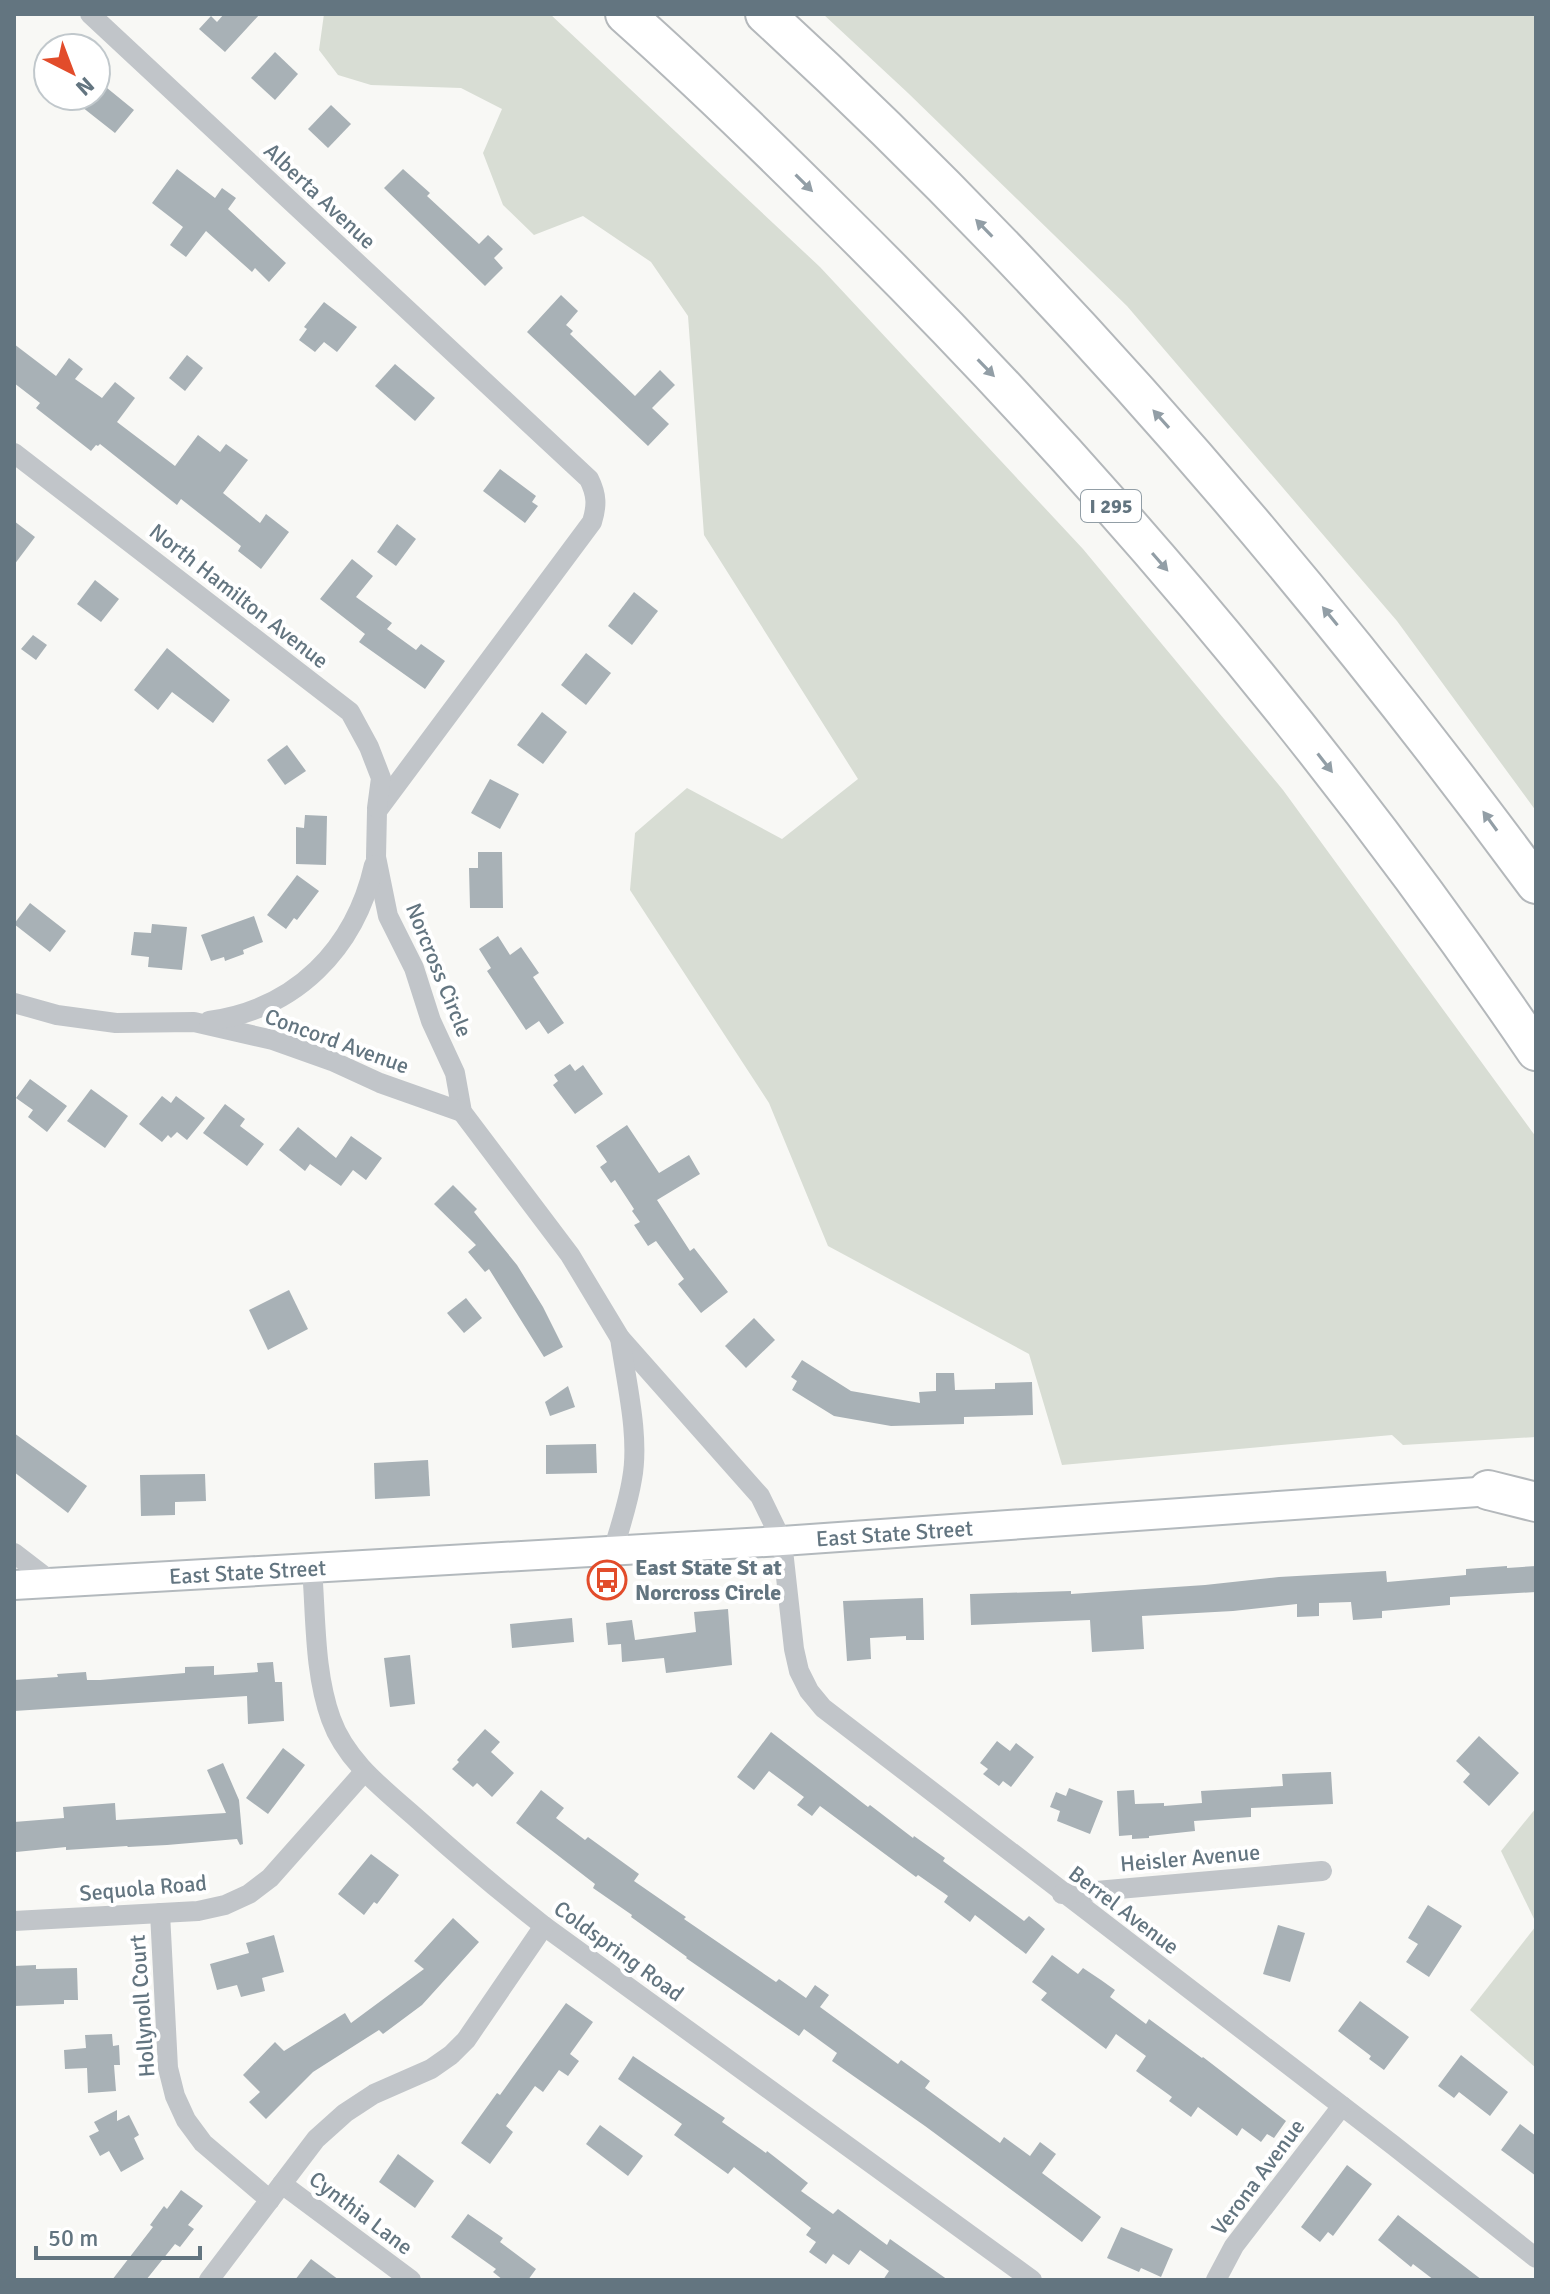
<svg xmlns="http://www.w3.org/2000/svg" width="1550" height="2294" font-family="Signika,sans-serif">
	<style>
		.green { fill: #d8ddd4 }
		.building { fill: #a8b1b6 }
		.lines { fill: none; stroke-linecap: round; stroke-linejoin: round }
		.secondary-casing { stroke: #b3b9bd; stroke-width: 32 }
		.highway-casing { stroke: #b4b8bb; stroke-width: 42 }
		.street { stroke: #c1c5c9; stroke-width: 20 }
		.secondary { stroke: #fff; stroke-width: 28 }
		.highway { stroke: #fff; stroke-width: 38 }
		.oneway { fill: #929ea6 }
		.labels { text-anchor: middle; dominant-baseline: central; stroke-width: 8; stroke-linejoin: round; paint-order: stroke }
		.shield { fill: #fff; stroke: #929ea6; stroke-width: 2 }
		.shield-label { font-size: 20px; font-weight: bold; fill: #637580 }
		.street-label { font-size: 22px; fill: #637580; stroke: #fff }
		.poi-label { font-size: 22px; font-weight: bold; fill: #637580; stroke: #fff; text-anchor: start }
	</style>
	<rect width="100%" height="100%" fill="#f8f8f5"/>
	<g class="green">
		<polygon points="324,14 550,14 820,267 1083,549 1283,790 1536,1137 1536,1437 1403,1445 1392,1435 1062,1465 1029,1354 828,1246 769,1103 630,890 635,833 687,788 782,839 858,779 704,535 688,316 651,262 583,216 534,235 503,205 483,153 502,109 461,88 371,85 338,75 319,50"/>
		<polygon points="823,14 1536,14 1536,811 1397,621 1127,306 908,93"/>
		<polygon points="1536,1808 1536,1923 1501,1851"/>
		<polygon points="1536,1926 1536,2068 1470,2010"/>
	</g>
	<g class="building">
		<polygon points="224,14 260,14 225,52 199,29 211,16 217,22"/>
		<polygon points="275,52 298,74 275,100 251,78"/>
		<polygon points="96,79 134,110 115,133 68,96 96,96"/>
		<polygon points="331,105 351,124 328,148 308,129"/>
		<polygon points="177,169 215,198 222,188 236,198 228,209 286,263 269,282 255,268 252,272 206,231 186,257 170,245 183,227 152,203"/>
		<polygon points="403,169 430,193 427,196 479,244 488,235 503,249 494,258 503,268 485,286 384,188"/>
		<polygon points="561,295 578,311 566,325 573,331 570,334 635,396 660,370 675,385 652,408 669,424 648,446 527,332"/>
		<polygon points="324,302 357,327 337,352 324,342 315,352 299,340 307,329 304,327"/>
		<polygon points="14,344 56,376 69,358 83,369 75,379 102,398 115,382 135,398 117,422 175,466 198,435 220,452 226,444 248,460 223,493 260,523 266,514 289,532 261,569 238,551 241,546 181,499 177,505 100,444 98,446 96,445 91,451 36,408 40,403 14,383"/>
		<polygon points="187,355 203,368 185,391 169,378"/>
		<polygon points="395,364 435,398 415,421 375,386"/>
		<polygon points="500,469 536,496 532,502 538,506 525,523 483,491"/>
		<polygon points="14,521 35,537 14,565"/>
		<polygon points="397,524 416,539 396,566 377,552"/>
		<polygon points="352,559 373,576 356,597 392,623 387,629 416,650 421,644 445,661 425,689 359,642 365,634 320,599"/>
		<polygon points="95,580 119,599 101,622 77,604"/>
		<polygon points="634,592 658,611 632,645 608,626"/>
		<polygon points="33,635 47,645 36,660 21,649"/>
		<polygon points="167,648 230,700 213,723 172,692 158,710 134,690"/>
		<polygon points="586,653 611,673 586,705 561,685"/>
		<polygon points="542,712 567,732 543,764 517,745"/>
		<polygon points="287,745 306,771 285,785 267,760"/>
		<polygon points="490,779 519,794 500,829 471,813"/>
		<polygon points="305,815 327,816 326,865 296,864 296,827 304,828"/>
		<polygon points="478,852 502,852 503,908 470,908 469,868 478,868"/>
		<polygon points="297,875 319,891 297,920 294,918 286,929 267,915"/>
		<polygon points="30,903 66,931 50,952 14,924"/>
		<polygon points="254,916 263,942 243,950 244,954 225,961 224,957 211,961 201,935"/>
		<polygon points="152,924 187,927 182,970 148,967 149,957 131,955 134,932 151,933"/>
		<polygon points="498,936 510,955 521,947 539,973 533,977 564,1023 548,1034 539,1021 526,1030 487,971 491,968 479,949"/>
		<polygon points="570,1064 575,1071 583,1065 603,1094 575,1114 553,1085 558,1081 554,1075"/>
		<polygon points="30,1079 67,1106 47,1132 28,1117 33,1110 16,1098"/>
		<polygon points="91,1089 128,1116 105,1148 67,1121"/>
		<polygon points="162,1096 171,1103 176,1096 205,1118 187,1140 177,1132 171,1138 168,1135 162,1142 139,1124"/>
		<polygon points="225,1104 245,1119 240,1126 264,1144 247,1166 203,1133"/>
		<polygon points="627,1125 659,1173 689,1155 700,1174 657,1200 690,1251 694,1248 728,1292 701,1313 678,1284 684,1279 656,1241 648,1246 634,1225 640,1222 632,1211 634,1209 615,1180 611,1183 600,1167 607,1162 596,1146"/>
		<polygon points="298,1127 336,1158 351,1136 382,1158 366,1180 353,1170 341,1186 310,1164 305,1171 279,1150"/>
		<polygon points="453,1185 477,1209 474,1212 517,1265 543,1307 563,1347 544,1357 489,1269 485,1272 468,1252 476,1245 434,1204"/>
		<polygon points="289,1290 308,1329 268,1350 249,1310"/>
		<polygon points="466,1298 482,1318 464,1333 447,1313"/>
		<polygon points="754,1318 775,1340 746,1368 725,1346"/>
		<polygon points="802,1360 851,1391 920,1403 919,1392 936,1391 936,1373 954,1373 955,1390 995,1389 995,1383 1032,1382 1033,1415 964,1417 964,1424 891,1426 834,1416 792,1390 797,1381 791,1377"/>
		<polygon points="568,1386 575,1407 550,1416 545,1402"/>
		<polygon points="14,1433 87,1486 68,1513 14,1472"/>
		<polygon points="596,1444 597,1473 546,1474 546,1445"/>
		<polygon points="428,1460 430,1496 375,1499 374,1463"/>
		<polygon points="205,1474 206,1501 175,1502 175,1515 141,1516 140,1475"/>
		<polygon points="1507,1566 1507,1568 1536,1566 1536,1592 1450,1597 1450,1605 1382,1611 1382,1618 1353,1620 1351,1602 1319,1603 1319,1616 1297,1617 1297,1604 1233,1611 1142,1616 1144,1649 1092,1652 1090,1620 971,1625 970,1594 1071,1591 1071,1594 1205,1585 1279,1577 1386,1571 1387,1582 1466,1575 1466,1569"/>
		<polygon points="923,1598 924,1640 906,1640 906,1636 870,1638 871,1659 847,1661 843,1601"/>
		<polygon points="728,1609 732,1665 666,1673 664,1658 622,1662 621,1644 608,1645 606,1623 632,1620 635,1640 696,1632 694,1612"/>
		<polygon points="572,1618 574,1642 512,1648 510,1624"/>
		<polygon points="410,1655 415,1704 390,1707 384,1658"/>
		<polygon points="273,1662 275,1682 282,1682 284,1721 248,1724 247,1696 14,1711 14,1680 58,1677 57,1674 86,1672 87,1680 100,1680 185,1673 185,1667 214,1666 214,1675 258,1672 257,1663"/>
		<polygon points="485,1729 500,1742 491,1752 514,1773 492,1797 477,1783 473,1787 452,1769 459,1762 457,1760"/>
		<polygon points="771,1732 868,1807 870,1805 913,1838 914,1836 945,1858 943,1861 1024,1921 1029,1916 1045,1929 1026,1954 975,1915 970,1922 944,1902 948,1896 918,1875 916,1877 820,1806 812,1816 797,1805 804,1797 769,1771 754,1790 737,1777"/>
		<polygon points="1479,1736 1519,1773 1489,1806 1463,1782 1470,1774 1456,1761"/>
		<polygon points="997,1741 1010,1751 1016,1743 1034,1757 1011,1787 1003,1781 999,1786 983,1774 988,1769 980,1763"/>
		<polygon points="283,1748 305,1765 268,1814 246,1798"/>
		<polygon points="223,1763 239,1800 243,1844 240,1845 237,1839 167,1845 128,1847 127,1846 66,1850 66,1847 16,1852 14,1822 64,1818 63,1807 115,1803 116,1820 226,1813 207,1770"/>
		<polygon points="1331,1772 1333,1804 1251,1808 1251,1817 1194,1821 1195,1831 1149,1836 1149,1838 1132,1839 1132,1835 1119,1836 1117,1791 1134,1790 1135,1804 1164,1803 1164,1806 1202,1803 1201,1791 1283,1786 1282,1774"/>
		<polygon points="1069,1788 1103,1801 1090,1834 1057,1821 1060,1811 1050,1807 1056,1792 1066,1796"/>
		<polygon points="541,1790 564,1808 556,1818 585,1840 588,1837 639,1874 634,1881 686,1917 684,1919 776,1982 779,1979 806,1998 815,1985 829,1995 820,2007 898,2064 901,2060 930,2081 925,2088 1000,2143 1004,2137 1030,2156 1040,2142 1056,2154 1042,2173 1101,2217 1082,2242 925,2126 832,2061 837,2053 804,2029 799,2036 686,1958 687,1957 631,1917 632,1915 593,1888 595,1884 516,1823"/>
		<polygon points="371,1854 399,1875 377,1904 374,1902 364,1915 338,1894"/>
		<polygon points="1428,1905 1462,1926 1429,1977 1406,1962 1418,1944 1408,1938"/>
		<polygon points="453,1918 479,1942 422,2005 383,2034 379,2030 313,2072 266,2119 249,2102 260,2092 243,2075 275,2042 284,2051 345,2013 351,2023 424,1969 414,1961"/>
		<polygon points="1278,1925 1305,1933 1290,1982 1263,1974"/>
		<polygon points="274,1935 284,1972 262,1978 265,1991 241,1997 237,1985 217,1990 210,1964 249,1953 246,1943"/>
		<polygon points="1052,1955 1078,1974 1083,1968 1101,1980 1115,1990 1110,1997 1146,2024 1149,2019 1202,2058 1203,2057 1286,2121 1274,2138 1267,2134 1261,2142 1242,2128 1237,2136 1198,2107 1191,2117 1169,2101 1172,2097 1136,2071 1146,2056 1116,2034 1106,2049 1041,2000 1047,1993 1032,1982"/>
		<polygon points="36,1965 36,1969 77,1968 78,2000 64,2000 64,2004 14,2006 14,1966"/>
		<polygon points="1360,2001 1409,2037 1384,2070 1369,2059 1371,2056 1338,2031"/>
		<polygon points="566,2003 593,2022 570,2054 579,2061 568,2076 559,2070 543,2092 535,2086 506,2126 513,2132 490,2164 461,2143 497,2093 500,2095"/>
		<polygon points="112,2034 113,2046 119,2045 120,2065 114,2065 116,2091 88,2093 87,2068 65,2069 64,2050 86,2048 85,2035"/>
		<polygon points="1461,2055 1508,2092 1490,2116 1459,2092 1454,2098 1438,2086"/>
		<polygon points="633,2056 725,2118 722,2122 766,2153 767,2151 808,2183 801,2191 833,2214 838,2209 887,2245 890,2239 948,2280 883,2280 889,2271 860,2250 849,2265 833,2254 826,2264 809,2252 816,2242 806,2235 811,2228 734,2167 728,2174 674,2135 682,2124 618,2079"/>
		<polygon points="117,2110 117,2121 129,2115 139,2135 134,2138 144,2159 121,2172 109,2151 100,2156 89,2136 99,2131 94,2122"/>
		<polygon points="1520,2124 1536,2136 1536,2176 1501,2150"/>
		<polygon points="600,2125 643,2156 628,2176 586,2144"/>
		<polygon points="398,2154 434,2181 415,2208 379,2182"/>
		<polygon points="1347,2165 1372,2184 1333,2236 1328,2232 1320,2242 1301,2227"/>
		<polygon points="181,2190 203,2206 188,2225 194,2229 180,2247 175,2244 146,2280 112,2280 153,2227 150,2225 164,2206 167,2209"/>
		<polygon points="468,2214 503,2238 500,2242 536,2269 528,2280 503,2280 493,2272 496,2269 451,2237"/>
		<polygon points="1398,2215 1443,2250 1482,2280 1434,2280 1413,2264 1411,2267 1378,2240"/>
		<polygon points="1121,2227 1173,2249 1161,2277 1141,2268 1139,2272 1107,2258"/>
		<polygon points="311,2259 339,2280 295,2280"/>
	</g>
	<g class="lines">
		<g class="secondary-casing">
			<g id="secondary">
				<path id="s1" d="M 14,1585 L 782,1541 L 1506,1490"/>
			</g>
		</g>
		<g class="highway-casing">
			<g id="highway">
				<path d="M 625,14 C 699,80 771,150 841,220 C 1098,474 1333,752 1536,1051"/>
				<path d="M 765,14 C 1051,276 1306,572 1536,884"/>
				<polyline points="1488,1490 1536,1502"/>
			</g>
		</g>
		<g class="street">
			<path d="M 90,14 L 589,479 C 597,495 597,506 592,522 L 377,811 L 376,857 L 388,916 L 414,968 L 431,1021 L 455,1073 L 462,1112 L 570,1255 L 620,1338 L 760,1496 L 782,1541 L 794,1649 L 799,1671 L 809,1691 L 823,1708 L 1393,2145 L 1536,2258"/>
			<polyline points="14,453 350,712 369,747 381,778 377,808"/>
			<polyline points="14,1003 57,1015 116,1023 194,1022 273,1040 332,1061 380,1083 462,1112"/>
			<path d="M 209,1021 C 296,1009 355,949 374,865"/>
			<path d="M 613,1551 C 620,1527 628,1504 632,1479 C 640,1436 626,1382 620,1338"/>
			<polyline points="14,1553 53,1583"/>
			<path d="M 312,1568 C 316,1618 314,1672 331,1719 C 347,1764 389,1793 423,1824 C 462,1859 502,1893 544,1926 L 1032,2280"/>
			<polyline points="1062,1894 1322,1871"/>
			<polyline points="160,1913 168,2068 175,2096 186,2120 203,2143 270,2200"/>
			<polyline points="14,1921 198,1911 225,1905 249,1894 270,1878 364,1772"/>
			<polyline points="282,2184 411,2280"/>
			<polyline points="209,2280 316,2139 345,2113 374,2094 431,2069 451,2055 466,2040 544,1926"/>
			<polyline points="1216,2280 1234,2246 1342,2106"/>
		</g>
		<use href="#secondary" class="secondary"/>
		<use href="#highway" class="highway"/>
	</g>
	<defs><path id="oneway-solid" d="M-6-.8H1V-3.2L6.5 0L1 3.2V.8H-6Z" transform="scale(2)"/></defs>
	<g class="oneway">
		<use href="#oneway-solid" transform="translate(804 183) rotate(45)"/>
		<use href="#oneway-solid" transform="translate(984 228) rotate(-134)"/>
		<use href="#oneway-solid" transform="translate(986 368) rotate(46)"/>
		<use href="#oneway-solid" transform="translate(1161 419) rotate(-132)"/>
		<use href="#oneway-solid" transform="translate(1160 562) rotate(49)"/>
		<use href="#oneway-solid" transform="translate(1330 616) rotate(-129)"/>
		<use href="#oneway-solid" transform="translate(1325 763) rotate(52)"/>
		<use href="#oneway-solid" transform="translate(1490 821) rotate(-126)"/>
	</g>
	<defs>
		<g id="bus-ring" transform="scale(2)"><circle r="9.5" fill="#fff" stroke="#e24c2b" stroke-width="1.5"/><path d="M-5-6H5V4H4V6H2V4H-2V6H-4V4H-5ZM-3.5-4V0h7V-4ZM-3.5 1.2v1.5H-2V1.2ZM2 1.2v1.5H3.5V1.2Z" fill="#e24c2b"/></g>
	</defs>
	<g fill-rule="evenodd">
		<use href="#bus-ring" x="607" y="1580"/>
	</g>
	<g class="labels">
		<rect class="shield" x="1081" y="490" width="60" height="32" rx="6"/>
		<g class="shield-label">
			<text x="1111" y="506">I 295</text>
		</g>
		<g class="street-label">
			<text transform="translate(320 196) rotate(43)">Alberta Avenue</text>
			<text transform="translate(239 596) rotate(38)">North Hamilton Avenue</text>
			<text transform="translate(439 970) rotate(68)">Norcross Circle</text>
			<text transform="translate(337 1041) rotate(20)">Concord Avenue</text>
			<text stroke="none"><textPath href="#s1" startOffset="882">East State Street</textPath></text>
			<text stroke="none"><textPath href="#s1" startOffset="234">East State Street</textPath></text>
			<text transform="translate(1190 1858) rotate(-5)">Heisler Avenue</text>
			<text transform="translate(143 1888) rotate(-5)">Sequola Road</text>
			<text transform="translate(1124 1910) rotate(37)">Berrel Avenue</text>
			<text transform="translate(619 1951) rotate(36)">Coldspring Road</text>
			<text transform="translate(142 2006) rotate(-94)">Hollynoll Court</text>
			<text transform="translate(1258 2177) rotate(-53)">Verona Avenue</text>
			<text transform="translate(361 2213) rotate(37)">Cynthia Lane</text>
		</g>
		<g class="poi-label">
			<text x="635" y="1567">East State St at<tspan x="635" dy="25">Norcross Circle</tspan></text>
		</g>
	</g>
	<rect width="1550" height="2294" fill="none" stroke="#637580" stroke-width="32"/>
	<g transform="translate(72 72) rotate(138)"><circle r="38" fill="#ffffff" stroke="#c1c8cc" stroke-width="2"/>
	<path d="M0-6L14 30L0 20L-14 30Z" fill="#e24c2b"/>
	<text y="-12" font-size="22" font-weight="bold" text-anchor="middle" fill="#637580">N</text>
	</g>
	<path d="M36 2246v12h164v-12" fill="none" stroke="#637580" stroke-width="4"/>
	<text x="48" y="2246" font-size="24" fill="#637580" stroke="#ffffff" stroke-width="6" paint-order="stroke">50 m</text>
</svg>
